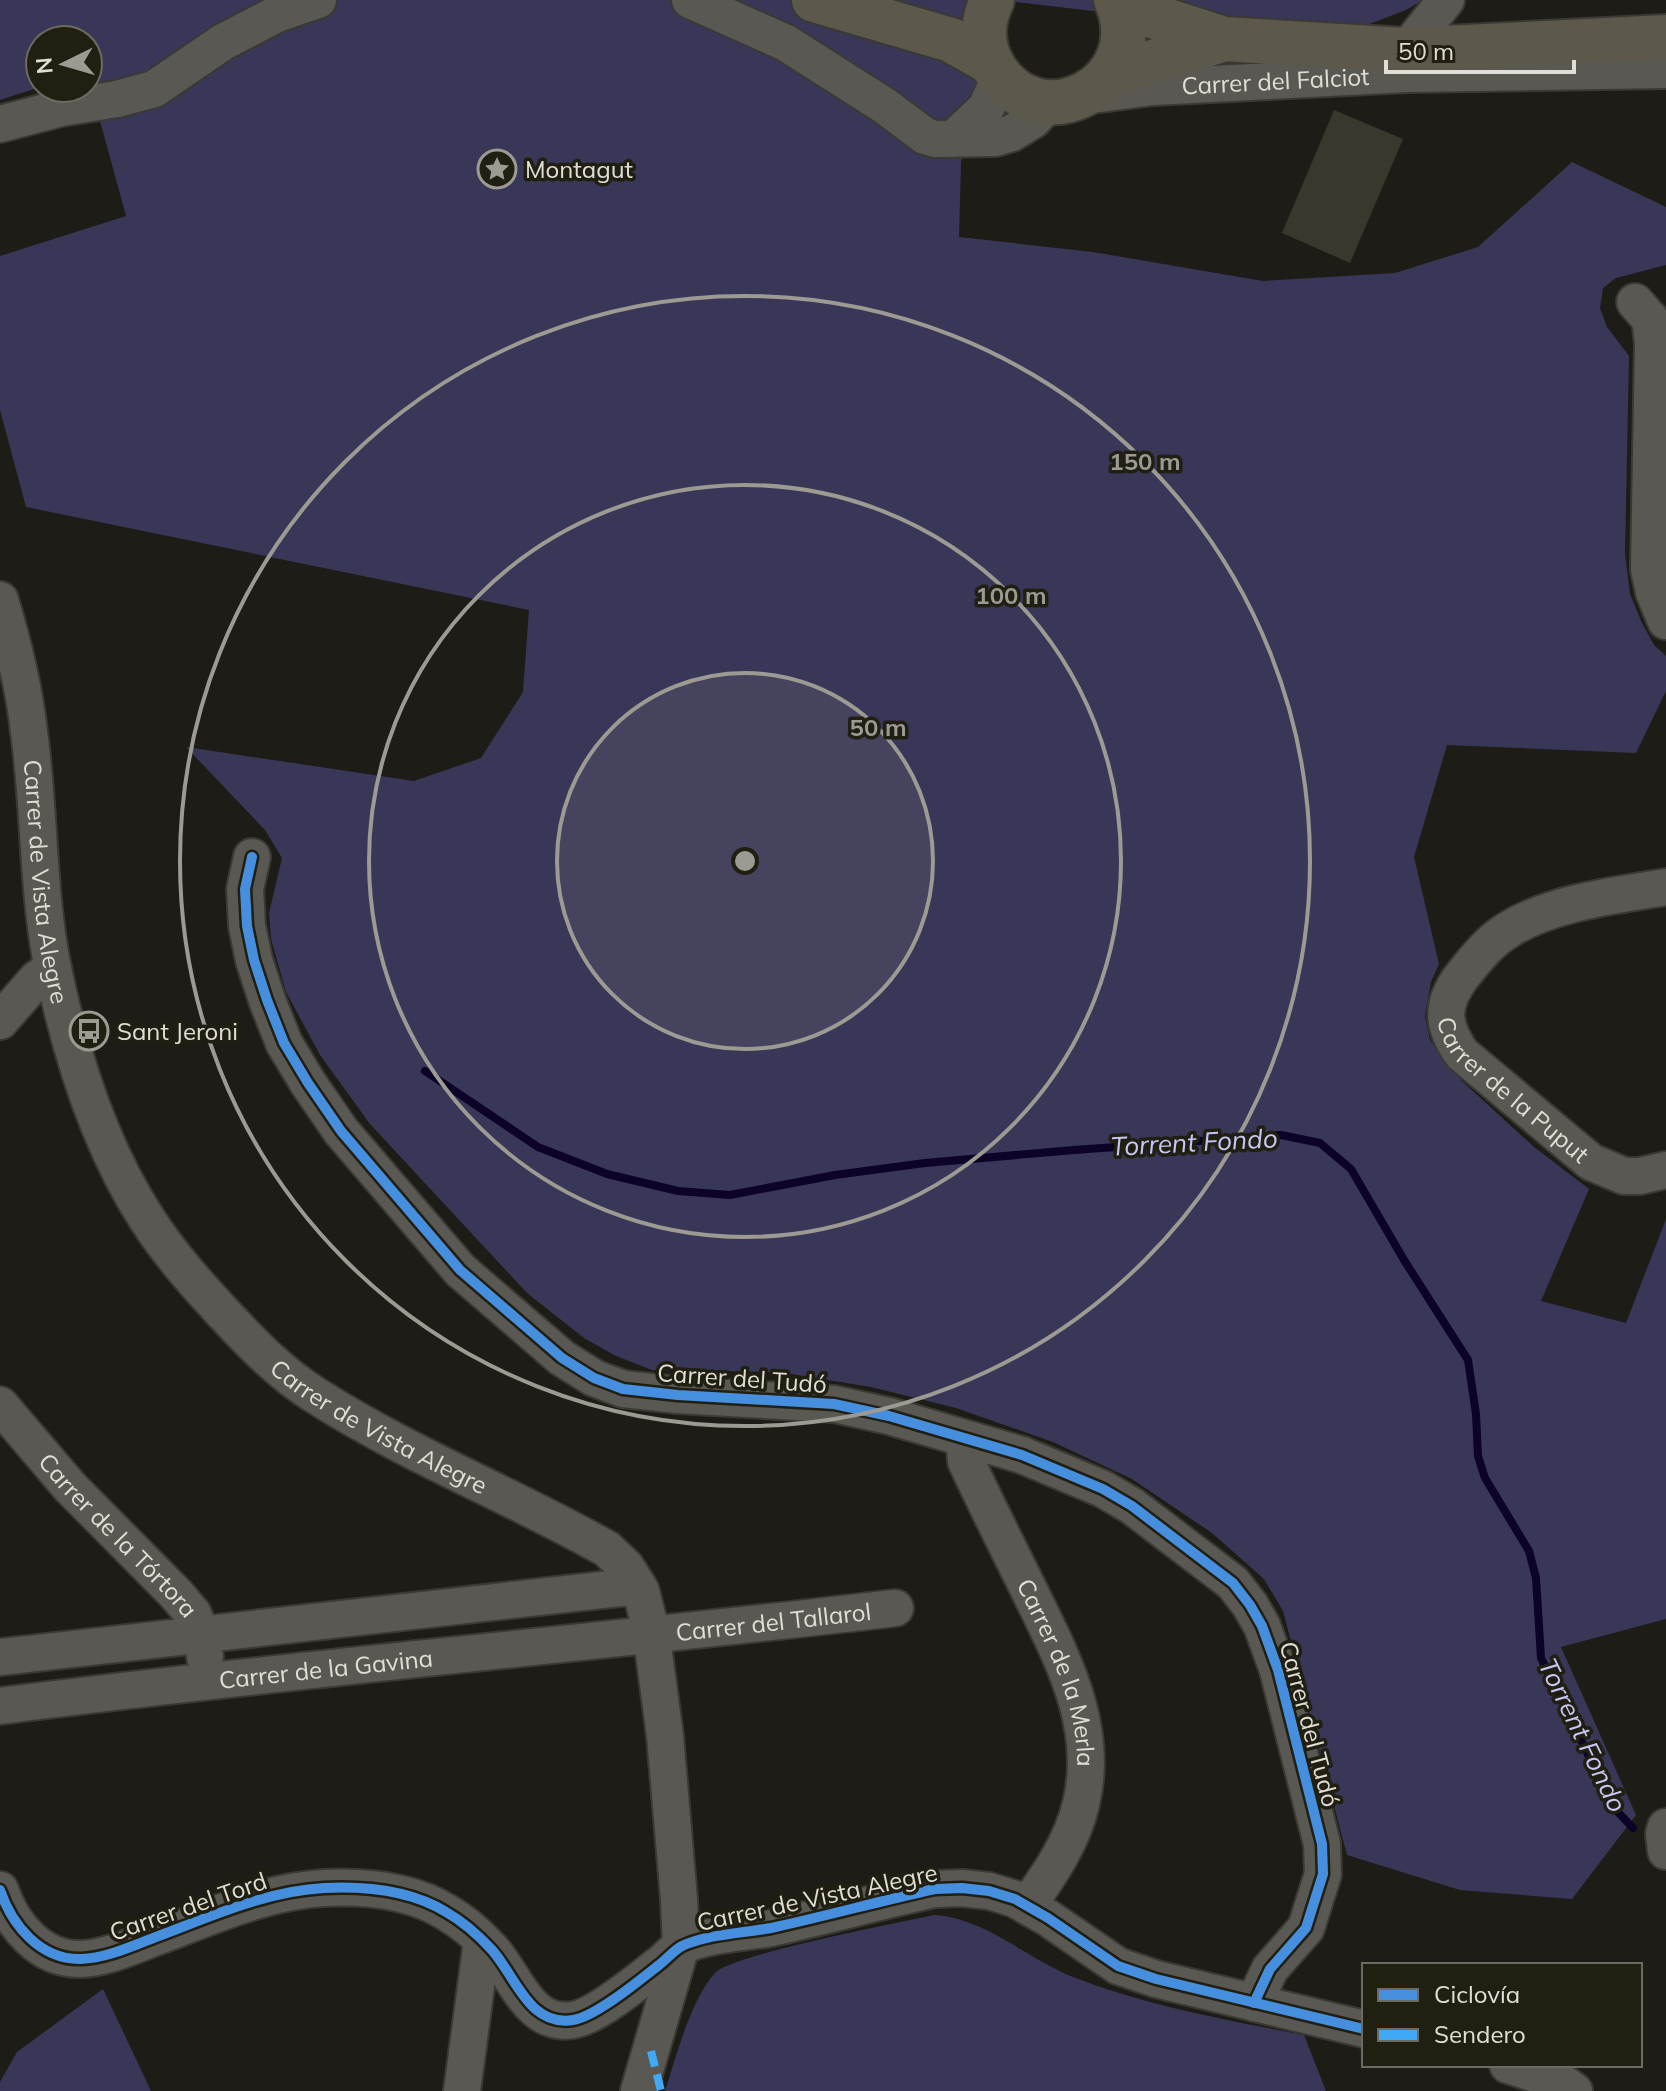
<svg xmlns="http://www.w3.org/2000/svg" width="1666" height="2091" font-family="Mulish,sans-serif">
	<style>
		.green { fill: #393757 }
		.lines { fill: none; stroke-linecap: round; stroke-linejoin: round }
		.stream { stroke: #0c0326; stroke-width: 8 }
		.building { fill: #3a372c }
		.minor-casing { stroke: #3b3934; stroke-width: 40 }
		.major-casing { stroke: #3b3934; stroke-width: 48 }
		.minor { stroke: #595852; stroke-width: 36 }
		.major { stroke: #5c594c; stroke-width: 44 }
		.quiet { stroke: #3fa9f5; stroke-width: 8; stroke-dasharray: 16 8; stroke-linecap: butt }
		.cycleway-casing { stroke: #211e12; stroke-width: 15 }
		.cycleway { stroke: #468fdf; stroke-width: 10 }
		.ring { fill: none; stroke: #9c9a92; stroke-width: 4 }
		.labels { text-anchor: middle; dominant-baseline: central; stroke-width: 7; stroke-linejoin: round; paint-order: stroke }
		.street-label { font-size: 24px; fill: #e0ded5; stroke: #211e12 }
		.poi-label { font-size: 24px; fill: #e0ded5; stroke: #211e12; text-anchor: start }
		.water-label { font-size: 26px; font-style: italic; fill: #c7c6f4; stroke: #211e12 }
		.centre { fill: #9c9a92; stroke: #211e12; stroke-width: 4 }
		.ring-label { font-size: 24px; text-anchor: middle; font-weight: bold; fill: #9c9a92; stroke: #211e12; stroke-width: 7; stroke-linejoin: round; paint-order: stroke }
	</style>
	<rect width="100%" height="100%" fill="#1e1c16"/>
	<g class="green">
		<polygon points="0,0 997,0 961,163 959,237 1093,252 1263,281 1395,273 1478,247 1572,162 1666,207 1666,265 1616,278 1603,288 1600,308 1607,327 1629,356 1625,553 1630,594 1642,623 1654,645 1666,656 1666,691 1636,753 1447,745 1414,857 1439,964 1431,982 1425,1016 1430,1040 1462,1081 1534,1147 1589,1189 1541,1301 1626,1323 1666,1219 1666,1619 1561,1647 1636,1815 1572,1899 1460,1890 1347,1855 1283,1611 1264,1579 1212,1533 1132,1479 1053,1442 956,1408 871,1387 779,1372 652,1370 616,1356 584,1338 527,1293 370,1124 320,1055 286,992 271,939 269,913 282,858 265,830 186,747 414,781 481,758 523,692 529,610 26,507 0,410 0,256 126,216 88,77 88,40 40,40 40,87 0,100"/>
		<polygon points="998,0 1423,0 1406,10 1364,26 1237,28"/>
		<path d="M 934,1915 C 985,1918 1026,1958 1073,1977 C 1147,2006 1226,2020 1304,2035 L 1326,2091 L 665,2091 C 676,2057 691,1999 715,1973 C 734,1954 898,1923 934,1915 Z"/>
		<polygon points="103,1989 151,2091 0,2091 0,2082 17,2052"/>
	</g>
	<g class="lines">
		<polyline class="stream" points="425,1071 538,1147 607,1174 678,1191 730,1195 835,1175 925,1163 1074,1150 1281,1135 1320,1143 1351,1169 1404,1260 1468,1360 1476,1414 1478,1456 1485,1478 1529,1551 1536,1578 1541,1658 1614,1808 1633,1828"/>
	</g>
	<polygon class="building" points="1334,110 1403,139 1350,263 1282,233"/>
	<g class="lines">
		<g class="minor-casing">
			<g id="minor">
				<polyline points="690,0 786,43 885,106 925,136 935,139 995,138 1012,133 1033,120 1050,102"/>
				<polyline points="1406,50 1446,0"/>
				<path id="s1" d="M 1100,94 L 1153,87 L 1407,74 L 1666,70"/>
				<polyline points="0,124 61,108 117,99 154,89 223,42 277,14 318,0"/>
				<polyline points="953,139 986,108 1000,77"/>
				<polyline points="1635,302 1650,319 1653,343 1649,569 1654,592 1666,621"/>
				<path id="s2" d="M 0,600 C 13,643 24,687 29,732 C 40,810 37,891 53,969 C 71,1055 99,1145 147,1219 C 170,1255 199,1287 228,1318 C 255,1347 282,1374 315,1395 C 407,1454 511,1495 607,1549 L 626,1567 L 641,1591 L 651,1631 L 665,1736 L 679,1900 L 681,1946 L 639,2091"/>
				<polyline points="252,857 245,889 247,926 254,960 267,1000 284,1043 308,1083 341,1131 460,1270 562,1358 594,1378 623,1389 678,1395 834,1404 889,1416 1022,1455 1103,1489 1132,1506 1233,1583 1250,1605 1262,1626 1278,1670 1322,1844 1323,1874 1306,1928 1270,1969 1254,2003"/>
				<path id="s3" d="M 1666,887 C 1616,895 1548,903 1505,932 C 1488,943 1475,960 1462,976 C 1440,1005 1442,1026 1462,1054 L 1591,1162 L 1624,1176 L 1640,1176 L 1666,1170"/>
				<polyline points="0,1021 37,979 53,968"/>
				<path id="s4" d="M 0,1405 L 70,1487 L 176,1594 L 193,1614 L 202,1635 L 205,1657"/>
				<path id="s5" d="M 964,1439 L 966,1461 C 986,1504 1007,1546 1028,1588 C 1061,1656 1100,1725 1081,1804 C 1072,1842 1050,1874 1027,1906"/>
				<polyline points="0,1657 638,1586"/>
				<path id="s6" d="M 0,1706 C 298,1668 597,1643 895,1608"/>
				<polyline points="1666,1827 1664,1834 1666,1851"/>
				<path d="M 0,1890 C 12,1925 40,1960 81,1959 C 107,1958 132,1946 156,1937 C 210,1917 266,1891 324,1888 C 365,1886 410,1890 446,1912 C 462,1921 480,1937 492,1950 C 516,1977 529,2027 573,2020 C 595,2017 640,1980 659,1965 C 666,1960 674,1950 682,1946 C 708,1934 743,1933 771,1928 C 826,1916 880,1901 935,1889 L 962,1888 L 989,1891 L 1015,1899 L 1048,1918 L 1118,1966 L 1156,1979 L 1364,2029"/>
				<polyline points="1508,2065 1563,2083 1574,2091"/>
				<polyline points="462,2091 482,1941"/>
			</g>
		</g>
		<g class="major-casing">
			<g id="major">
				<polyline points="814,0 951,40 990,62"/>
				<path d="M 992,0 C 982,21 981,45 993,66 C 1038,144 1153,84 1116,0"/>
				<polyline points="1117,0 1134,10 1224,39 1406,50 1666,37"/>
				<polyline points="1107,77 1224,39"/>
			</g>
		</g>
		<use href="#minor" class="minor"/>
		<use href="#major" class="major"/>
		<polyline class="quiet" points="651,2051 661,2091"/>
		<g class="cycleway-casing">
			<g id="cycleway">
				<polyline points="252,857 245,889 247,926 254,960 267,1000 284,1043 308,1083 341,1131 460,1270 562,1358 594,1378 623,1389 678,1395 834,1404 889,1416 1022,1455 1103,1489 1132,1506 1233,1583 1250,1605 1262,1626 1278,1670 1322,1844 1323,1874 1306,1928 1270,1969 1254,2003"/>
				<path d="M 0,1890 C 12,1925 40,1960 81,1959 C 107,1958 132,1946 156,1937 C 210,1917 266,1891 324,1888 C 365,1886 410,1890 446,1912 C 462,1921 480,1937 492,1950 C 516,1977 529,2027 573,2020 C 595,2017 640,1980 659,1965 C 666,1960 674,1950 682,1946 C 708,1934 743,1933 771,1928 C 826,1916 880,1901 935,1889 L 962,1888 L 989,1891 L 1015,1899 L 1048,1918 L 1118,1966 L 1156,1979 L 1364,2029"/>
			</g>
		</g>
		<use href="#cycleway" class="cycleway"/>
	</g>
	<circle cx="745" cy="861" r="188" fill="#9c9a92" fill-opacity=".12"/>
	<g class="ring">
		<circle cx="745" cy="861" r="188"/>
		<circle cx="745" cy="861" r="376"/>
		<circle cx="745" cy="861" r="565"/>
	</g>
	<defs>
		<g id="sight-ring" transform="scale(2)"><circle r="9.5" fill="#211e12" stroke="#9c9a92" stroke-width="1.5"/><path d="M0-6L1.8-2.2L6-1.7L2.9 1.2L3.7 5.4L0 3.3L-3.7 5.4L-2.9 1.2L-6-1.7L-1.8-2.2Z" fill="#9c9a92"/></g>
		<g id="bus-ring" transform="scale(2)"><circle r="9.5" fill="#211e12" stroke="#9c9a92" stroke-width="1.5"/><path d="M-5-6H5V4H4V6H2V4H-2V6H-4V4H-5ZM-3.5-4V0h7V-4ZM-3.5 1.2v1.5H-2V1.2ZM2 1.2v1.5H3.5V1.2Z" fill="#9c9a92"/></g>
	</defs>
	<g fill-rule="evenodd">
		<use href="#sight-ring" x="497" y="169"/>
		<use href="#bus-ring" x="89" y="1031"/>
	</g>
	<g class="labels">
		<g class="street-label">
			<text stroke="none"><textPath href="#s1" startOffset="176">Carrer del Falciot</textPath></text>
			<text stroke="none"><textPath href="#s2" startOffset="286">Carrer de Vista Alegre</textPath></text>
			<text stroke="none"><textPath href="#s3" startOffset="376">Carrer de la Puput</textPath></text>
			<text transform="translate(742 1378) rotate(4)">Carrer del Tudó</text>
			<text stroke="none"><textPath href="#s2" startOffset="958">Carrer de Vista Alegre</textPath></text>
			<text stroke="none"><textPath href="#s4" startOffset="176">Carrer de la Tórtora</textPath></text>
			<text stroke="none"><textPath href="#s6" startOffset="778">Carrer del Tallarol</textPath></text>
			<text stroke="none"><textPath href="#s6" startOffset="328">Carrer de la Gavina</textPath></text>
			<text stroke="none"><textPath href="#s5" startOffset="254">Carrer de la Merla</textPath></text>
			<text transform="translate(1310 1724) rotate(75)">Carrer del Tudó</text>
			<text transform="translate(817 1897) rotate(-12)">Carrer de Vista Alegre</text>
			<text transform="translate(188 1906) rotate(-19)">Carrer del Tord</text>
		</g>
		<g class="poi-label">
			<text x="525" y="169">Montagut</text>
			<text x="117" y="1031">Sant Jeroni</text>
		</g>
		<g class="water-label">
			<text transform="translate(1194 1142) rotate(-3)">Torrent Fondo</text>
			<text transform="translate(1583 1735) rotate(64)">Torrent Fondo</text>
		</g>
	</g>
	<circle cx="745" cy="861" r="12" class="centre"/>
	<g class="ring-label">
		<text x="1145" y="470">150 m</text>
		<text x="1011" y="604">100 m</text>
		<text x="878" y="736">50 m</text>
	</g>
	<rect x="1362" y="1963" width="280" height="104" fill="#211e12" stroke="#6d6b60" stroke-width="2"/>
	<rect x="1378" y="1989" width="40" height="12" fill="#468fdf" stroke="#6d6b60" stroke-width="2"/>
	<text x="1434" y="2003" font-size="24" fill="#e0ded5">Ciclovía</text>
	<rect x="1378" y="2029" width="40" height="12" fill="#3fa9f5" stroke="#6d6b60" stroke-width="2"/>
	<text x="1434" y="2043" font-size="24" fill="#e0ded5">Sendero</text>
	<g transform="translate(64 64) rotate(265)"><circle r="38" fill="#211e12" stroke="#6d6b60" stroke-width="2"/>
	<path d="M0-6L14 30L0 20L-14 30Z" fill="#9c9a92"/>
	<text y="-12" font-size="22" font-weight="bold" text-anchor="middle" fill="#e0ded5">N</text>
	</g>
	<path d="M1386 60v12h188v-12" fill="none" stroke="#e0ded5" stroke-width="4"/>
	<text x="1398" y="60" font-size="24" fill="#e0ded5" stroke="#211e12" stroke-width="6" paint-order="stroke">50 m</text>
</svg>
